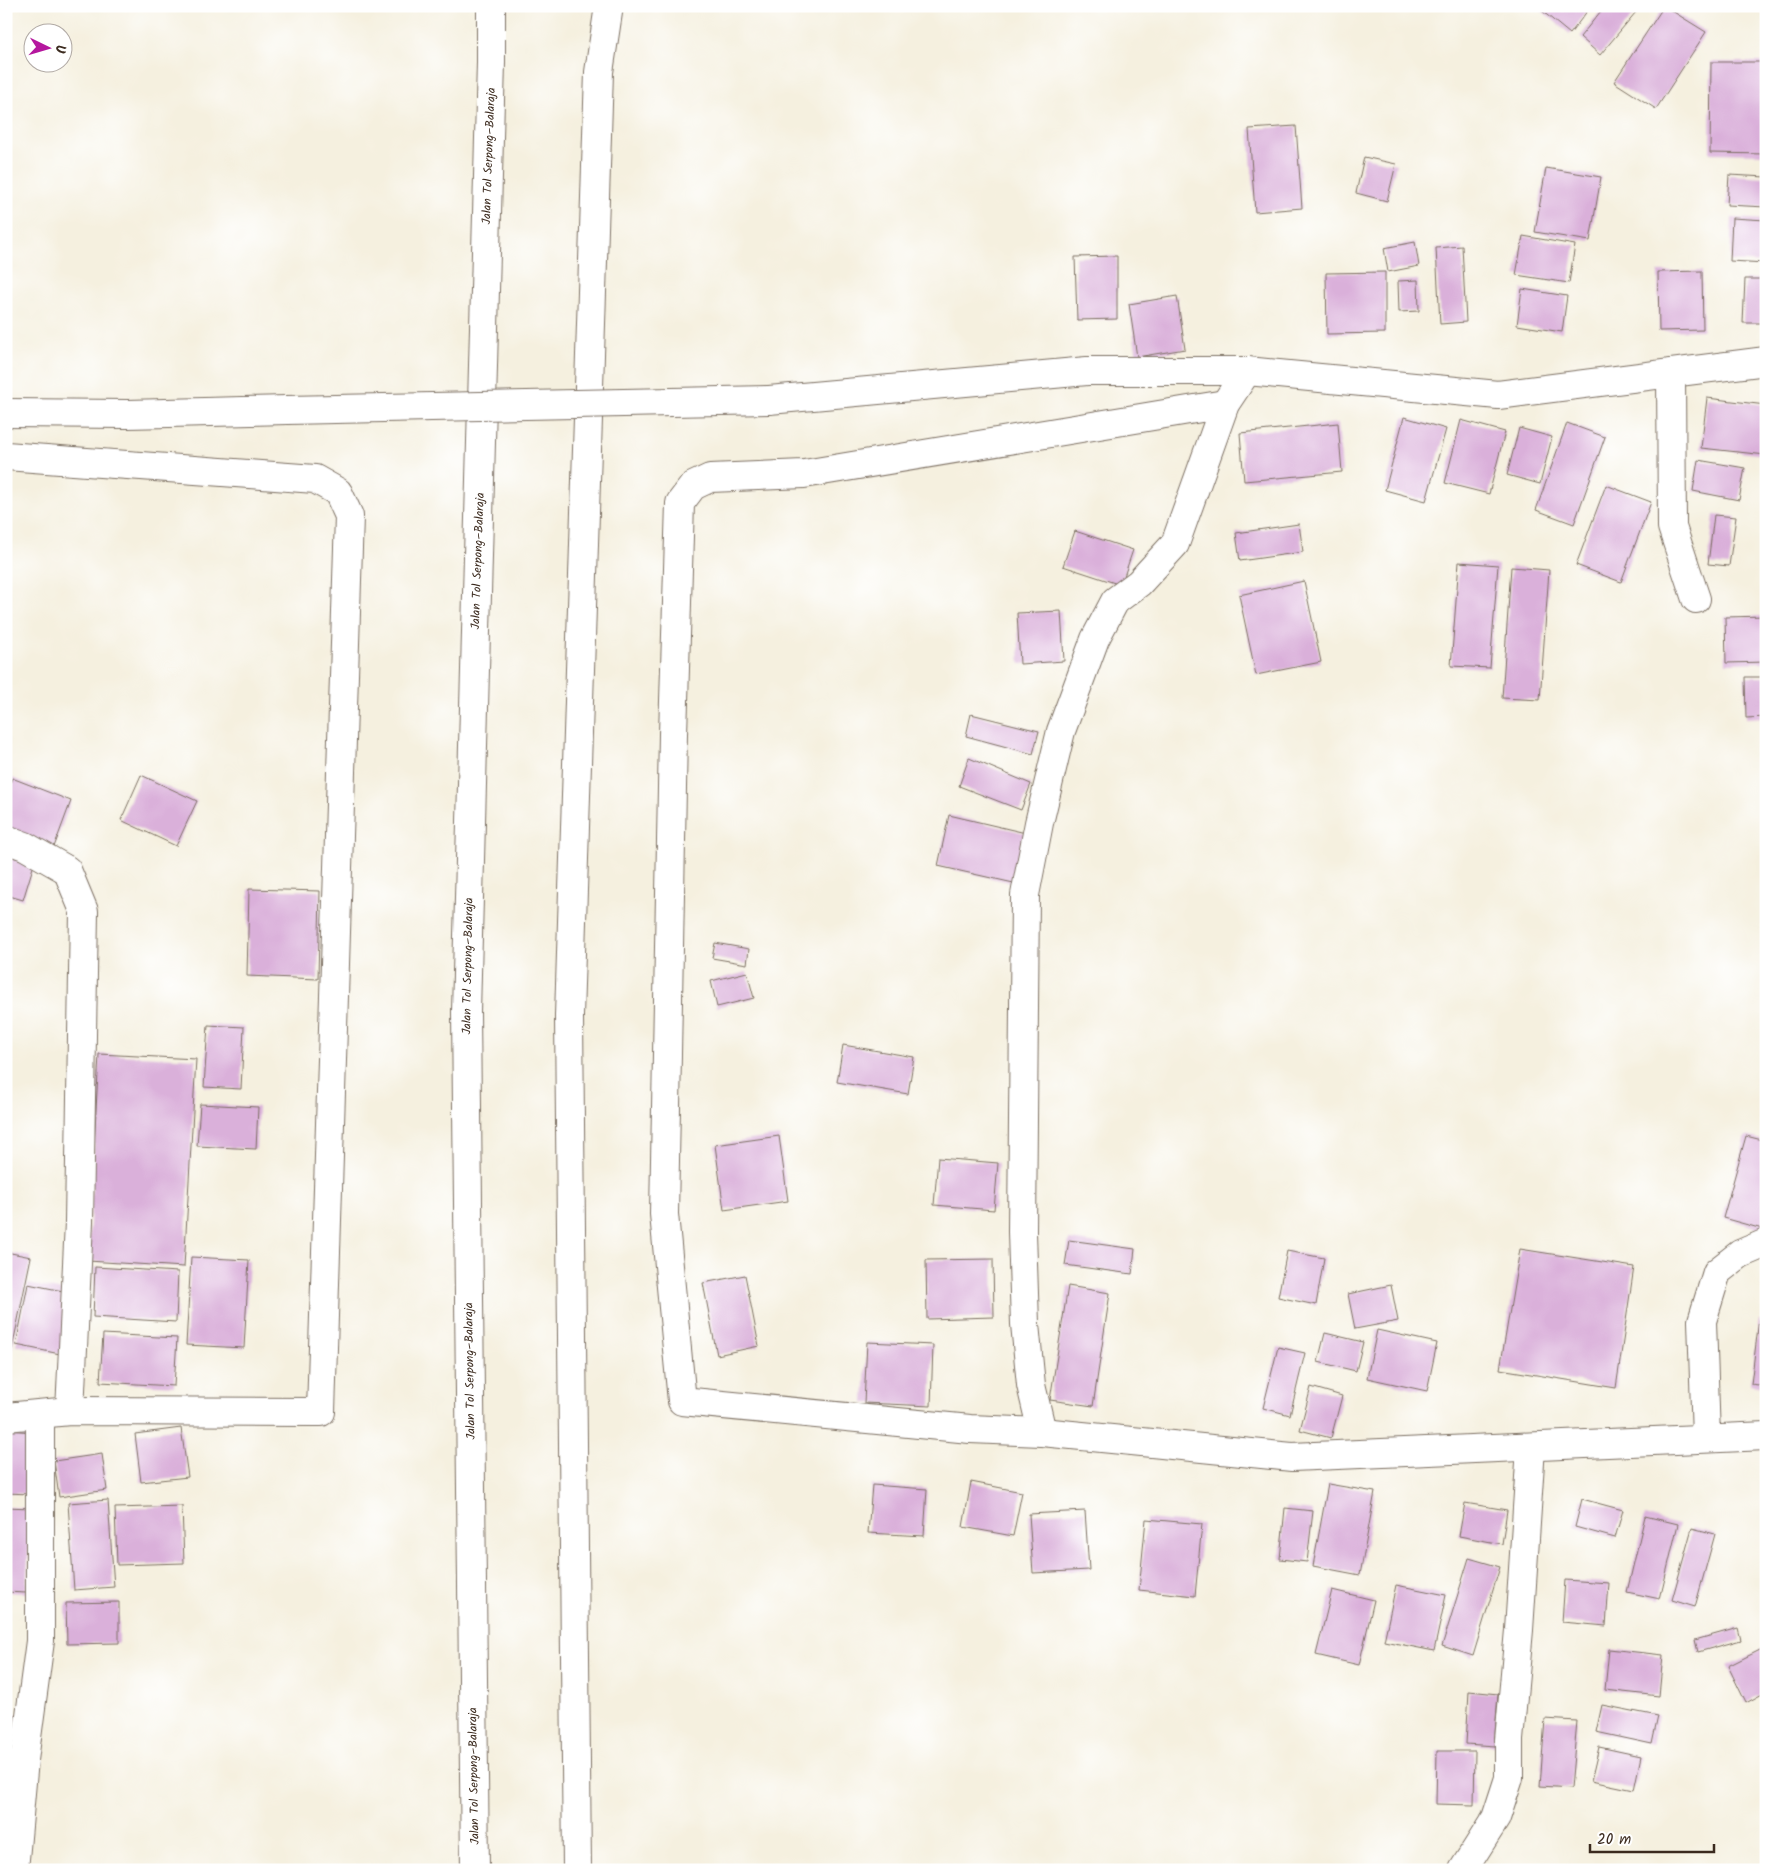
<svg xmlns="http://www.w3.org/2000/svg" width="1772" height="1876" font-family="Kalam,sans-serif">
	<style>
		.building { fill: #dab0da }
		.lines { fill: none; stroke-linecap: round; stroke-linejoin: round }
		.minor-casing { stroke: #7c6f62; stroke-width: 30 }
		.highway-casing { stroke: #7c6f62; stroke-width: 30 }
		.minor { stroke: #fff; stroke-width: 28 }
		.highway { stroke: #fff; stroke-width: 28 }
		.minor-bridge-casing { stroke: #7c6f62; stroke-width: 30; stroke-linecap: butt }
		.minor-bridge { stroke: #fff; stroke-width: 28 }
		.labels { text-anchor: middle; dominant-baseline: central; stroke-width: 4; stroke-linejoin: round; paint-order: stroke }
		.street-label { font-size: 12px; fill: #3b2a1e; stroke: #fff }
	</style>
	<rect width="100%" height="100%" fill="#fff"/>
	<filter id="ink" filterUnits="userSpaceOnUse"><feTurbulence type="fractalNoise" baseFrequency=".02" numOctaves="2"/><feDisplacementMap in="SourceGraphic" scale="10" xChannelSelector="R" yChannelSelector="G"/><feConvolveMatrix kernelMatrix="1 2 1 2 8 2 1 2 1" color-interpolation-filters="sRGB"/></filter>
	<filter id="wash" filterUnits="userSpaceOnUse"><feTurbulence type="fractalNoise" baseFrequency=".0096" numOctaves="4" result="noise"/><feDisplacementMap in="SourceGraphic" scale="20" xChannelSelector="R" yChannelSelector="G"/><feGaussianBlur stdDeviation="1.12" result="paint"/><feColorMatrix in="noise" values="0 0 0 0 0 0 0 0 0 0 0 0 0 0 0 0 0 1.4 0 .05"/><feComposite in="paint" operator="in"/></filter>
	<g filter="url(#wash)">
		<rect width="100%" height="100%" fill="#f5f0df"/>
		<g id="blocks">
			<g class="building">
				<polygon points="1536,6 1591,6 1570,34"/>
				<polygon points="1605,6 1641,6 1600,55 1580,37"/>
				<polygon points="1664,6 1706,32 1656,109 1614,82"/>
				<polygon points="1711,62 1766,62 1766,154 1710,153"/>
				<polygon points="1296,126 1302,208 1255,212 1249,129"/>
				<polygon points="1364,157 1396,164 1387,201 1356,193"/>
				<polygon points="1546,168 1601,177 1590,241 1535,232"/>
				<polygon points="1729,175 1766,177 1766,207 1727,205"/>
				<polygon points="1732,218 1766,220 1766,263 1730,261"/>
				<polygon points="1523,236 1575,245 1569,283 1516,275"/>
				<polygon points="1415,242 1419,266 1388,272 1384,248"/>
				<polygon points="1462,246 1466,322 1440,324 1436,248"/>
				<polygon points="1117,256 1117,319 1077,320 1075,257"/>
				<polygon points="1702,271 1703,330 1659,331 1658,272"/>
				<polygon points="1385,272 1385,333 1327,334 1326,273"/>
				<polygon points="1745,279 1766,279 1766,323 1743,323"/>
				<polygon points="1418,280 1419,311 1399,312 1398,281"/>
				<polygon points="1522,289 1567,296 1562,332 1517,325"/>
				<polygon points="1177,296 1185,349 1137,357 1129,304"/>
				<polygon points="1707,398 1766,405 1766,455 1701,448"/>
				<polygon points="1404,417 1446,429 1426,501 1385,490"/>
				<polygon points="1461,420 1505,432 1489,494 1445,483"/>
				<polygon points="1338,423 1342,472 1244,481 1240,433"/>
				<polygon points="1567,423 1605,437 1574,524 1536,510"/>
				<polygon points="1519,428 1552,437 1540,484 1507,475"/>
				<polygon points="1698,460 1745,468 1739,500 1693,491"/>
				<polygon points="1606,485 1651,502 1621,582 1576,565"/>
				<polygon points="1714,515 1736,517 1729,566 1708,564"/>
				<polygon points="1299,524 1303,552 1240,561 1236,533"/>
				<polygon points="1075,531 1133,550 1121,585 1063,566"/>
				<polygon points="1459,562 1498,565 1490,668 1451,666"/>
				<polygon points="1511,567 1549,570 1540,700 1502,698"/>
				<polygon points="1304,581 1321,662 1256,675 1239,595"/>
				<polygon points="1061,611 1064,661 1020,664 1017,613"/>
				<polygon points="1766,616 1766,662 1726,663 1725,617"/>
				<polygon points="1745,677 1766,677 1766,717 1746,718"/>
				<polygon points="971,714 1039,731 1033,754 966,736"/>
				<polygon points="969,758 1031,784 1021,810 959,786"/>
				<polygon points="141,775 197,801 176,846 121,820"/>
				<polygon points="12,778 71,801 54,847 6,828 6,794"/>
				<polygon points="949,815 1030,834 1018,884 938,866"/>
				<polygon points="6,855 34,864 23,900 6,895"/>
				<polygon points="249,889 320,891 318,979 247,976"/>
				<polygon points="715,943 749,949 747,964 712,958"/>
				<polygon points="747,972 754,998 717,1007 711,981"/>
				<polygon points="208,1025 244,1027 241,1089 204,1087"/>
				<polygon points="843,1045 914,1057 908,1094 837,1082"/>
				<polygon points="99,1054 196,1059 184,1267 88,1261"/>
				<polygon points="200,1104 258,1107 256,1149 197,1146"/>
				<polygon points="779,1136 788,1201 724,1210 715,1145"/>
				<polygon points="1746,1136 1766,1141 1766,1230 1723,1218"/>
				<polygon points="938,1158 998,1163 994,1210 934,1205"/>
				<polygon points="1069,1240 1135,1249 1132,1274 1065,1265"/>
				<polygon points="1520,1249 1634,1267 1616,1388 1500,1369"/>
				<polygon points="1287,1251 1324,1258 1316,1305 1278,1297"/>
				<polygon points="6,1252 31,1257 12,1349 6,1348"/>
				<polygon points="191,1257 249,1260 244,1348 186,1345"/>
				<polygon points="993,1259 994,1317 927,1319 926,1260"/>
				<polygon points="95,1267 178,1272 176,1322 93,1317"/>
				<polygon points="745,1275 759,1346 717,1355 703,1283"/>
				<polygon points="28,1284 73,1293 60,1354 16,1345"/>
				<polygon points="1391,1285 1398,1321 1355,1329 1348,1294"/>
				<polygon points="1068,1286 1110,1293 1093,1406 1050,1400"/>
				<polygon points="1759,1319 1766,1320 1766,1386 1751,1384"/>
				<polygon points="1377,1330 1437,1343 1427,1391 1367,1378"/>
				<polygon points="1325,1333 1363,1342 1356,1371 1318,1362"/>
				<polygon points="103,1334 177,1338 174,1386 100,1382"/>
				<polygon points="867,1342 933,1345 931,1406 864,1403"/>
				<polygon points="1278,1347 1305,1353 1290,1415 1263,1408"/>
				<polygon points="1311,1387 1342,1396 1331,1438 1300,1430"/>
				<polygon points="181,1428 188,1477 141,1482 135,1434"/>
				<polygon points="6,1430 34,1432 30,1494 6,1493"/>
				<polygon points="102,1454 107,1490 59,1497 54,1461"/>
				<polygon points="971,1482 1022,1492 1013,1536 963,1527"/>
				<polygon points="1328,1484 1375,1492 1360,1575 1313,1566"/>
				<polygon points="872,1485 927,1489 924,1536 868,1533"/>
				<polygon points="1582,1499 1623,1510 1615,1538 1575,1527"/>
				<polygon points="108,1500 114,1587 74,1590 68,1503"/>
				<polygon points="1465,1503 1507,1510 1502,1544 1459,1536"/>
				<polygon points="182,1506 184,1563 117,1565 115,1508"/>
				<polygon points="6,1507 31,1508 26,1593 6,1592"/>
				<polygon points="1285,1508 1313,1511 1307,1562 1280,1559"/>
				<polygon points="1085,1511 1089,1570 1033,1573 1029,1514"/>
				<polygon points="1645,1516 1678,1524 1660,1599 1627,1592"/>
				<polygon points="1146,1519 1202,1524 1195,1596 1139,1590"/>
				<polygon points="1692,1528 1715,1534 1695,1607 1672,1600"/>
				<polygon points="1469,1558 1500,1567 1473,1656 1442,1646"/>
				<polygon points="1565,1580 1609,1583 1606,1626 1562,1622"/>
				<polygon points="1396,1585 1446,1595 1434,1651 1384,1641"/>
				<polygon points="1332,1590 1374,1600 1359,1665 1316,1655"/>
				<polygon points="119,1602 119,1643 67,1644 66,1603"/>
				<polygon points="1738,1628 1741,1640 1698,1652 1695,1640"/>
				<polygon points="1766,1647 1766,1692 1746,1703 1728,1666"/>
				<polygon points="1609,1649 1663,1655 1659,1696 1605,1690"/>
				<polygon points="1469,1691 1498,1694 1494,1746 1466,1744"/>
				<polygon points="1602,1705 1658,1716 1652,1744 1596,1732"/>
				<polygon points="6,1714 18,1715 13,1787 6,1786"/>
				<polygon points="1545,1719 1577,1721 1571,1788 1540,1786"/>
				<polygon points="1599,1747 1641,1756 1634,1790 1591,1781"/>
				<polygon points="1437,1751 1475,1751 1474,1805 1436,1804"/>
			</g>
		</g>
	</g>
	<g filter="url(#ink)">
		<use href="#blocks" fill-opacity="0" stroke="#7c6f62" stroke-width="1"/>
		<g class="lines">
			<g class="minor-casing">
				<g id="minor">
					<polyline points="1671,373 1672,527 1696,599"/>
					<polyline points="769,400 1087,371 1247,371 1498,395 1766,361"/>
					<polyline points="1225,404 804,474 710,478 693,486 680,503 673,734 664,1214 682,1401 970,1429 1042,1432 1292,1457 1766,1436"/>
					<polyline points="6,413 127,414 287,410"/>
					<polyline points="6,456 315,479 338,492 349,516 321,1412 70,1411 6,1417"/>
					<polyline points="6,839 25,846 67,870 84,911 79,1222 70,1411"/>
					<polyline points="1042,1432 1031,1385 1025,1324 1022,1232 1025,895 1039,823 1061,731 1095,639 1115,601 1139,583 1175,544 1225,404 1247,371"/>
					<polyline points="1706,1437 1702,1321 1717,1272 1740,1254 1766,1243"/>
					<polyline points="14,1870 24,1760 40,1641 40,1414"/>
					<polyline points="1463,1870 1496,1818 1509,1778 1509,1740 1519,1630 1531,1447"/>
				</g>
			</g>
			<g class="highway-casing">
				<g id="highway">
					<polyline points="475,1870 466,1012 491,62 491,6"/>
					<polyline points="577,1870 569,1016 599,72 609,6"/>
				</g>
			</g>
			<use href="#minor" class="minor"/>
			<use href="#highway" class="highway"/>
			<g class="minor-bridge-casing">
				<polyline id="minor-bridge" points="287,410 769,400"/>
			</g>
			<use href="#minor-bridge" class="minor-bridge"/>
		</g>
	</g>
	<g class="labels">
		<g class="street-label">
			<text transform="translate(489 156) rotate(-88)">Jalan Tol Serpong–Balaraja</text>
			<text transform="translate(478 561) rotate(-88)">Jalan Tol Serpong–Balaraja</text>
			<text transform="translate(468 966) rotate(-89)">Jalan Tol Serpong–Balaraja</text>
			<text transform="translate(470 1371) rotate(-91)">Jalan Tol Serpong–Balaraja</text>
			<text transform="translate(474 1776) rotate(-91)">Jalan Tol Serpong–Balaraja</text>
		</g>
	</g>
	<rect width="1772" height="1876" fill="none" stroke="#fff" stroke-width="25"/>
	<g transform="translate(48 48) rotate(95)"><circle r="24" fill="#ffffff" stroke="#b1aaa5"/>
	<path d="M0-4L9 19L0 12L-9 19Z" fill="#b5179e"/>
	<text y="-8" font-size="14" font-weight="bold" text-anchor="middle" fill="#3b2a1e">U</text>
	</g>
	<path d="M1590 1844v8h124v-8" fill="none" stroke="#3b2a1e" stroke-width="2.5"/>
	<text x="1597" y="1844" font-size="15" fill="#3b2a1e" stroke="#ffffff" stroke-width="4" paint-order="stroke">20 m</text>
</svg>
